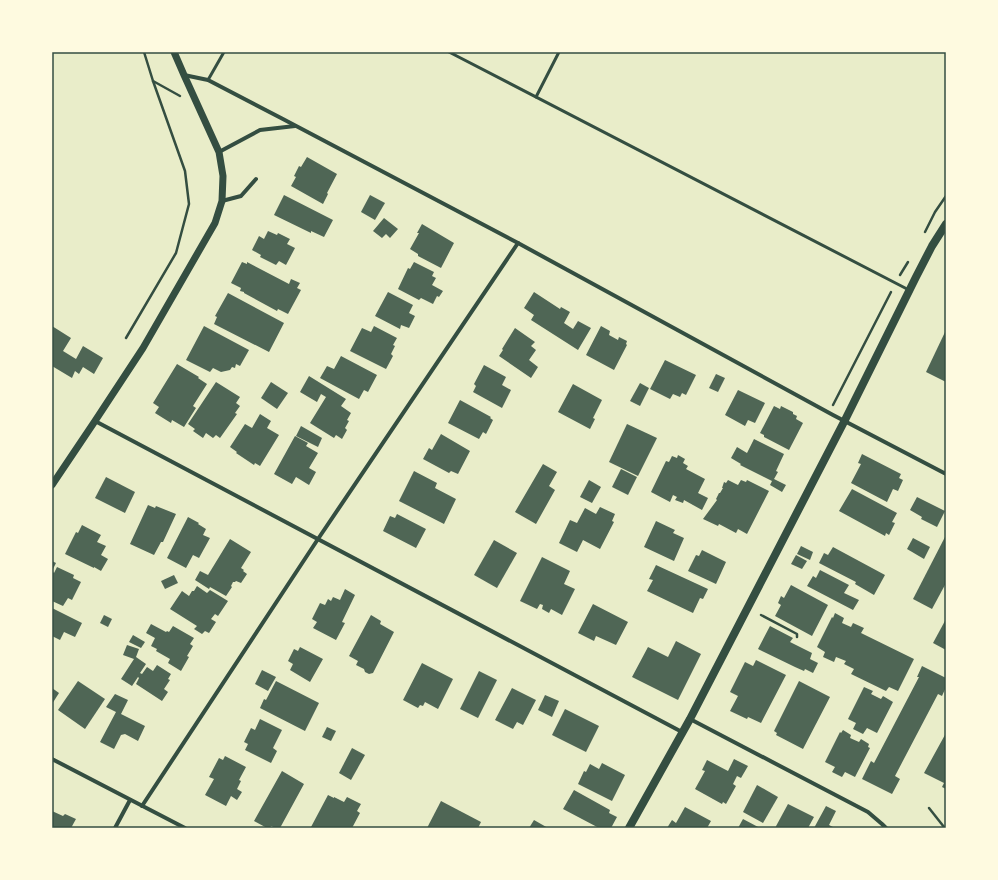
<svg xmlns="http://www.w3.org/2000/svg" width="998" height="880" font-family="Raleway,sans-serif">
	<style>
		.building { fill: #4f6655 }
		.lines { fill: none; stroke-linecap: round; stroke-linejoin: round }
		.path { stroke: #344e41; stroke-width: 2.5 }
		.service { stroke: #344e41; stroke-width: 3 }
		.minor { stroke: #344e41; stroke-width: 4 }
		.tertiary { stroke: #344e41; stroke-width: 7 }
		.secondary { stroke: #344e41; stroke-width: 8 }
		.neatline { fill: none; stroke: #344e41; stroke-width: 1.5 }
	</style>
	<rect width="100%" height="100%" fill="#e9edc9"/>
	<g class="building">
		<polygon points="307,157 337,174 327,193 328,194 323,204 291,186 296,177 294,176 299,166 301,167"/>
		<polygon points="284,195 333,220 324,237 311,231 311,233 274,215"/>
		<polygon points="370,195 385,203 375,220 361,212"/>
		<polygon points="384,218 398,229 390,238 386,234 382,238 373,231"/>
		<polygon points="422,224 454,243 441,268 418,256 418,254 410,249 419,233 417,233"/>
		<polygon points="268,231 277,235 278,233 290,239 287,244 295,248 286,265 279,261 276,265 260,257 261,255 252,250 259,236 264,239"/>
		<polygon points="242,262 247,264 247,262 289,284 291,279 300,283 297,288 301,290 288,314 278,309 277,311 244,293 244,292 240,291 241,288 231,283"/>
		<polygon points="414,262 434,272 432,276 436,278 432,285 443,291 439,297 437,296 433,304 421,298 419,300 398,289 408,268 410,269"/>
		<polygon points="388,292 413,305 409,313 415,316 409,328 401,325 400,329 375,316"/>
		<polygon points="534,292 560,309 561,307 570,312 564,323 573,329 578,321 591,328 578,350 531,320 534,315 524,308"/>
		<polygon points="228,293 284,323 269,352 214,324 217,317 215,316"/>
		<polygon points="52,326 71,338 63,351 76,359 83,346 103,358 94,374 83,367 79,374 75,371 72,378 52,366"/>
		<polygon points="204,326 249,350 240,366 236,364 235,368 232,367 230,370 221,372 213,368 210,372 186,360"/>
		<polygon points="374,326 397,338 393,345 395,346 391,354 393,356 386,369 350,351 362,328 371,332"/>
		<polygon points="601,326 610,331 609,335 618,340 619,337 627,341 626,344 627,345 614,370 586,355"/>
		<polygon points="515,328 535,342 531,346 536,350 529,360 538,367 531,378 499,356 503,350 502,349"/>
		<polygon points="946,330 946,382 926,372"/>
		<polygon points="341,356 377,375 368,392 364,390 359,399 320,378 327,366 334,369"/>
		<polygon points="665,360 696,375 686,395 682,393 680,397 673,394 670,399 650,389"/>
		<polygon points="177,364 199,377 198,378 207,384 193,406 196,408 184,427 172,420 171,423 155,413 159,407 153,403"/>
		<polygon points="484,365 506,377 502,385 511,390 502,408 473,392 476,386 474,384"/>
		<polygon points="716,374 725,378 718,392 709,388"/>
		<polygon points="309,376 346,399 341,406 351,413 347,420 349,421 345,428 347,430 342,439 336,435 334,438 310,423 326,397 321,394 317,402 300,392"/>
		<polygon points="216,382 240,397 236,403 240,406 235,413 237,414 220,438 216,435 213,438 206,433 203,438 193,431 195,429 188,424"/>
		<polygon points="271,382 288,393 277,409 261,398"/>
		<polygon points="640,383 649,388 640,406 630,401"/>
		<polygon points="573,384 602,400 593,418 595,419 590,429 558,412"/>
		<polygon points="738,390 765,403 755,423 748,420 745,426 725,415"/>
		<polygon points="460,400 491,417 490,418 493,420 486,434 483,432 479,439 448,423"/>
		<polygon points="774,406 780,409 781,406 793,412 793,414 797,416 796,419 803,423 789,450 764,437 764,435 760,433"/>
		<polygon points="260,414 271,421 267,428 279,435 260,466 255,463 254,465 236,453 237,452 230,447 245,424 252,428"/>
		<polygon points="627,424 657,438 638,476 609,462"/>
		<polygon points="301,426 322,438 318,447 296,436"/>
		<polygon points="441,434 470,451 458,474 451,471 449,473 423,459 429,448 432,450"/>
		<polygon points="295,436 308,443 306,446 318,453 309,468 316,472 309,485 296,477 292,484 274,474"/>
		<polygon points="754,439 784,454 776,471 778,472 774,479 786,485 782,492 770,485 772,481 740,465 741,464 731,458 737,447 747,453"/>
		<polygon points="862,454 901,474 899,478 903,480 898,491 893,489 887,502 851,483 861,464 858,463"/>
		<polygon points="678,455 685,459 683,463 688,466 686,469 705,479 698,493 708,498 702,510 684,500 683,503 675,500 677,497 673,495 670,502 651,492 666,461 669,462 672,456 677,458"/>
		<polygon points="543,464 557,472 549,486 555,490 536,524 515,512"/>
		<polygon points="621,469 637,477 628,495 612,487"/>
		<polygon points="414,471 437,483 435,488 456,499 444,524 399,501"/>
		<polygon points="106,477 135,492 125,513 95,498"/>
		<polygon points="589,480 601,487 592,503 580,497"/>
		<polygon points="728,480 738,485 741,480 746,482 747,480 769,491 747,534 738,529 736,533 719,524 718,526 703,519 717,500 716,499 719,493 720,493 723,488 722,488 724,482 726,483"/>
		<polygon points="852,489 897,513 892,522 895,523 889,535 886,533 885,536 839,511"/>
		<polygon points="917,497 945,511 937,527 921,519 922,517 910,510"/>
		<polygon points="148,505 155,508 156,506 176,514 163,542 161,542 154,555 130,544"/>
		<polygon points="600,507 615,514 612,521 614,522 600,549 583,540 577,552 559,543 570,520 577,523 585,508 596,514"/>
		<polygon points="397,514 426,529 416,548 383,531 390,516 395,518"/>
		<polygon points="188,517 199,523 198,524 206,529 203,535 210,538 199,558 193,555 186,568 167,558"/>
		<polygon points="656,521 675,530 673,533 684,538 674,561 644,547"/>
		<polygon points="82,525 101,535 97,542 106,546 101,555 108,559 101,571 94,567 94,568 65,554 76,532 78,533"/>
		<polygon points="946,535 946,583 932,609 913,599"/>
		<polygon points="913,538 930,547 924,559 907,549"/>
		<polygon points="230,539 251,552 241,568 244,570 243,571 247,574 241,583 236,581 235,582 233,582 231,586 232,587 226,596 210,587 209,589 195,580 200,571 208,575"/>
		<polygon points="494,540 517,553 497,588 474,575"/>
		<polygon points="801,546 813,552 810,560 797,554"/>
		<polygon points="833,547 885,575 874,595 855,584 856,582 819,563 824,553 828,555"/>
		<polygon points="702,550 726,562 716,584 688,571 696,555 699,556"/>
		<polygon points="796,555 807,561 802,569 791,564"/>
		<polygon points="542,557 570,571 564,584 575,589 562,615 551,609 549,613 542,609 543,605 540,604 537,609 520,601"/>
		<polygon points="52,561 56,563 52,571 54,573 57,567 74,575 73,578 81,582 72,600 68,598 63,606 52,601"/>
		<polygon points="656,565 708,589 703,599 700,598 693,613 647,591 653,580 649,579"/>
		<polygon points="820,570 849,585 844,593 859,600 853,610 807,586 813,576 816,578"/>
		<polygon points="174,575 178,583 165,589 161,581"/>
		<polygon points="791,585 828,605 812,636 775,616 781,605 778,603 781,596 784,598"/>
		<polygon points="197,586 207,593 210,590 228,601 218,616 215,614 211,619 216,622 209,633 205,631 202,634 194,629 197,626 170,609 182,591 189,596 192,591 194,591"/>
		<polygon points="345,589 355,595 342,622 345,623 336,640 313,628 317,622 312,619 320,603 325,605 328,599 331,601 333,597 340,600"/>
		<polygon points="593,604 628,622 616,645 596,636 594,641 578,633"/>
		<polygon points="52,608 82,623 75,637 64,632 60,640 52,636"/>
		<polygon points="835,613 844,618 842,623 851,627 853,623 864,628 861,633 914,659 898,691 889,687 886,691 851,674 854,669 844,664 846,661 836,657 834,662 823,657 825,652 817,647 832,617 833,618"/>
		<polygon points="104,615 112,619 108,627 100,623"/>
		<polygon points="371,615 381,621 380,624 394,632 373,673 369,674 365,672 364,669 356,665 358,661 349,656"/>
		<polygon points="946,619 946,650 933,643"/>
		<polygon points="151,624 166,632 167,631 169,632 173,626 194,638 190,644 193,646 187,656 189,657 181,671 168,663 170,659 156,651 157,649 151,646 155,638 146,633"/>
		<polygon points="770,626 793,638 790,642 812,653 810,659 818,663 813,673 805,669 804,671 795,667 758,649"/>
		<polygon points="133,635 145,642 141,648 129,642"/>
		<polygon points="676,641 701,654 678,700 632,677 648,647 668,657"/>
		<polygon points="127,645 139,649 136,657 146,664 140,673 142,674 147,667 153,671 157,665 171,674 168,679 170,680 164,689 168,692 162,701 136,684 139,678 138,677 132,686 121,679 134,659 123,655"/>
		<polygon points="300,647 323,659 310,682 290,670 293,664 288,661 294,649 298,651"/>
		<polygon points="756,660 786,675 761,723 748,717 747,719 730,711 738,696 730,692 745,662 753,666"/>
		<polygon points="422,663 453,679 438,709 425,702 423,706 420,705 418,708 403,700"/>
		<polygon points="922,666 946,678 946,687 942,696 938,694 895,776 900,779 892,794 862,779 871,761 874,763 919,677 917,677"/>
		<polygon points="262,670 276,677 268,691 255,684"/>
		<polygon points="479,671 497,680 478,718 460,709"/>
		<polygon points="78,681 105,699 85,729 58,710"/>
		<polygon points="276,681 319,703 305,731 260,708 264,699 266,700"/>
		<polygon points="799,681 830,697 803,749 776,735 777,733 774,731"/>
		<polygon points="864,687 873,691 871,694 881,699 883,696 893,702 877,733 867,728 863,734 853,729 856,723 848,719"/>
		<polygon points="52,688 59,693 52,704"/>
		<polygon points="512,688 536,700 523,725 517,722 513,729 495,720"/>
		<polygon points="115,694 128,700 121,714 145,726 138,741 125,734 121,735 114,749 100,742 116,712 106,707"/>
		<polygon points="545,695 559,701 552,717 538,710"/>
		<polygon points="565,709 599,726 586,752 552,735"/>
		<polygon points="260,719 282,730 273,748 277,751 271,763 245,750 248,744 244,742 251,728 255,730"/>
		<polygon points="327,727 336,731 331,741 322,737"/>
		<polygon points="843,730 851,735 850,738 859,742 861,739 869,744 868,747 870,748 855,777 845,772 842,777 832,772 835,767 825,762 840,732 841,733"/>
		<polygon points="946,733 946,789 942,787 944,783 924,773"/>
		<polygon points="352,748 365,755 351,780 339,773"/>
		<polygon points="225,756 246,767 239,780 241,781 237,789 242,792 237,800 231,796 226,806 205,795 214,779 209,777 219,758 223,760"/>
		<polygon points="734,759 748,766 741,778 737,776 733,784 736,786 726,804 723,802 722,804 695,789 705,771 702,770 707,760 728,771"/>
		<polygon points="602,763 625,775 612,801 578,784 584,771 586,772 590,764 599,769"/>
		<polygon points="282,771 304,784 280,828 276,828 271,826 270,828 267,828 254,821"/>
		<polygon points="757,785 778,797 763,823 743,812"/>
		<polygon points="574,790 610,810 609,813 617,817 611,828 599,828 563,809"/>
		<polygon points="328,795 334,798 334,797 344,802 347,797 361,804 357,811 360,813 352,828 311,827"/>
		<polygon points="441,801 481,822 478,828 427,828"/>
		<polygon points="788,804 814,817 808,828 775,828"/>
		<polygon points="826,806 836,811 829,825 835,828 814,828"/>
		<polygon points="685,807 711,821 707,828 667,828 672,820 676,823"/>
		<polygon points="52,811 63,816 65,814 76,819 71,828 52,828"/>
		<polygon points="743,819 760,828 738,828"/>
		<polygon points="534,820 548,828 529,828"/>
	</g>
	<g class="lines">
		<g class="path">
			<polyline points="153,81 180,96"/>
			<polyline points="925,232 935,212 946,196"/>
			<polyline points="900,275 908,262"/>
			<polyline points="126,338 176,253 189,204 185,171 153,81 144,52"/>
			<polyline points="833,405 891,292"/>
			<polyline points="761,615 797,634 797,637"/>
			<polyline points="929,808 944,827"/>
		</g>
		<g class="service">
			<polyline points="449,52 909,290"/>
			<polyline points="208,80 224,52"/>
			<polyline points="536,97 559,52"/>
		</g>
		<g class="minor">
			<polyline points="184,75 208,80 281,118 518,243 833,415 946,474"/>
			<polyline points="219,152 260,130 295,126"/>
			<polyline points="222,201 241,196 256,179"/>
			<polyline points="95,421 682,732"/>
			<polyline points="690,719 868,812 882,824 886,828"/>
			<polyline points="52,759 185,828"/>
			<polyline points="142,806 318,539 518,243"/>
			<polyline points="115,828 130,800"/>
		</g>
		<polyline class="tertiary" points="52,485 95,421 143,348 215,223 222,201 223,176 219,152 184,75 174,52"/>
		<polyline class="secondary" points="629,828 690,719 845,420 916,277 932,246 946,224"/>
	</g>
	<rect width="998" height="880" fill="none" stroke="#fefae0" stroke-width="106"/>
	<rect x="53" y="53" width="892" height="774" class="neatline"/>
</svg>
